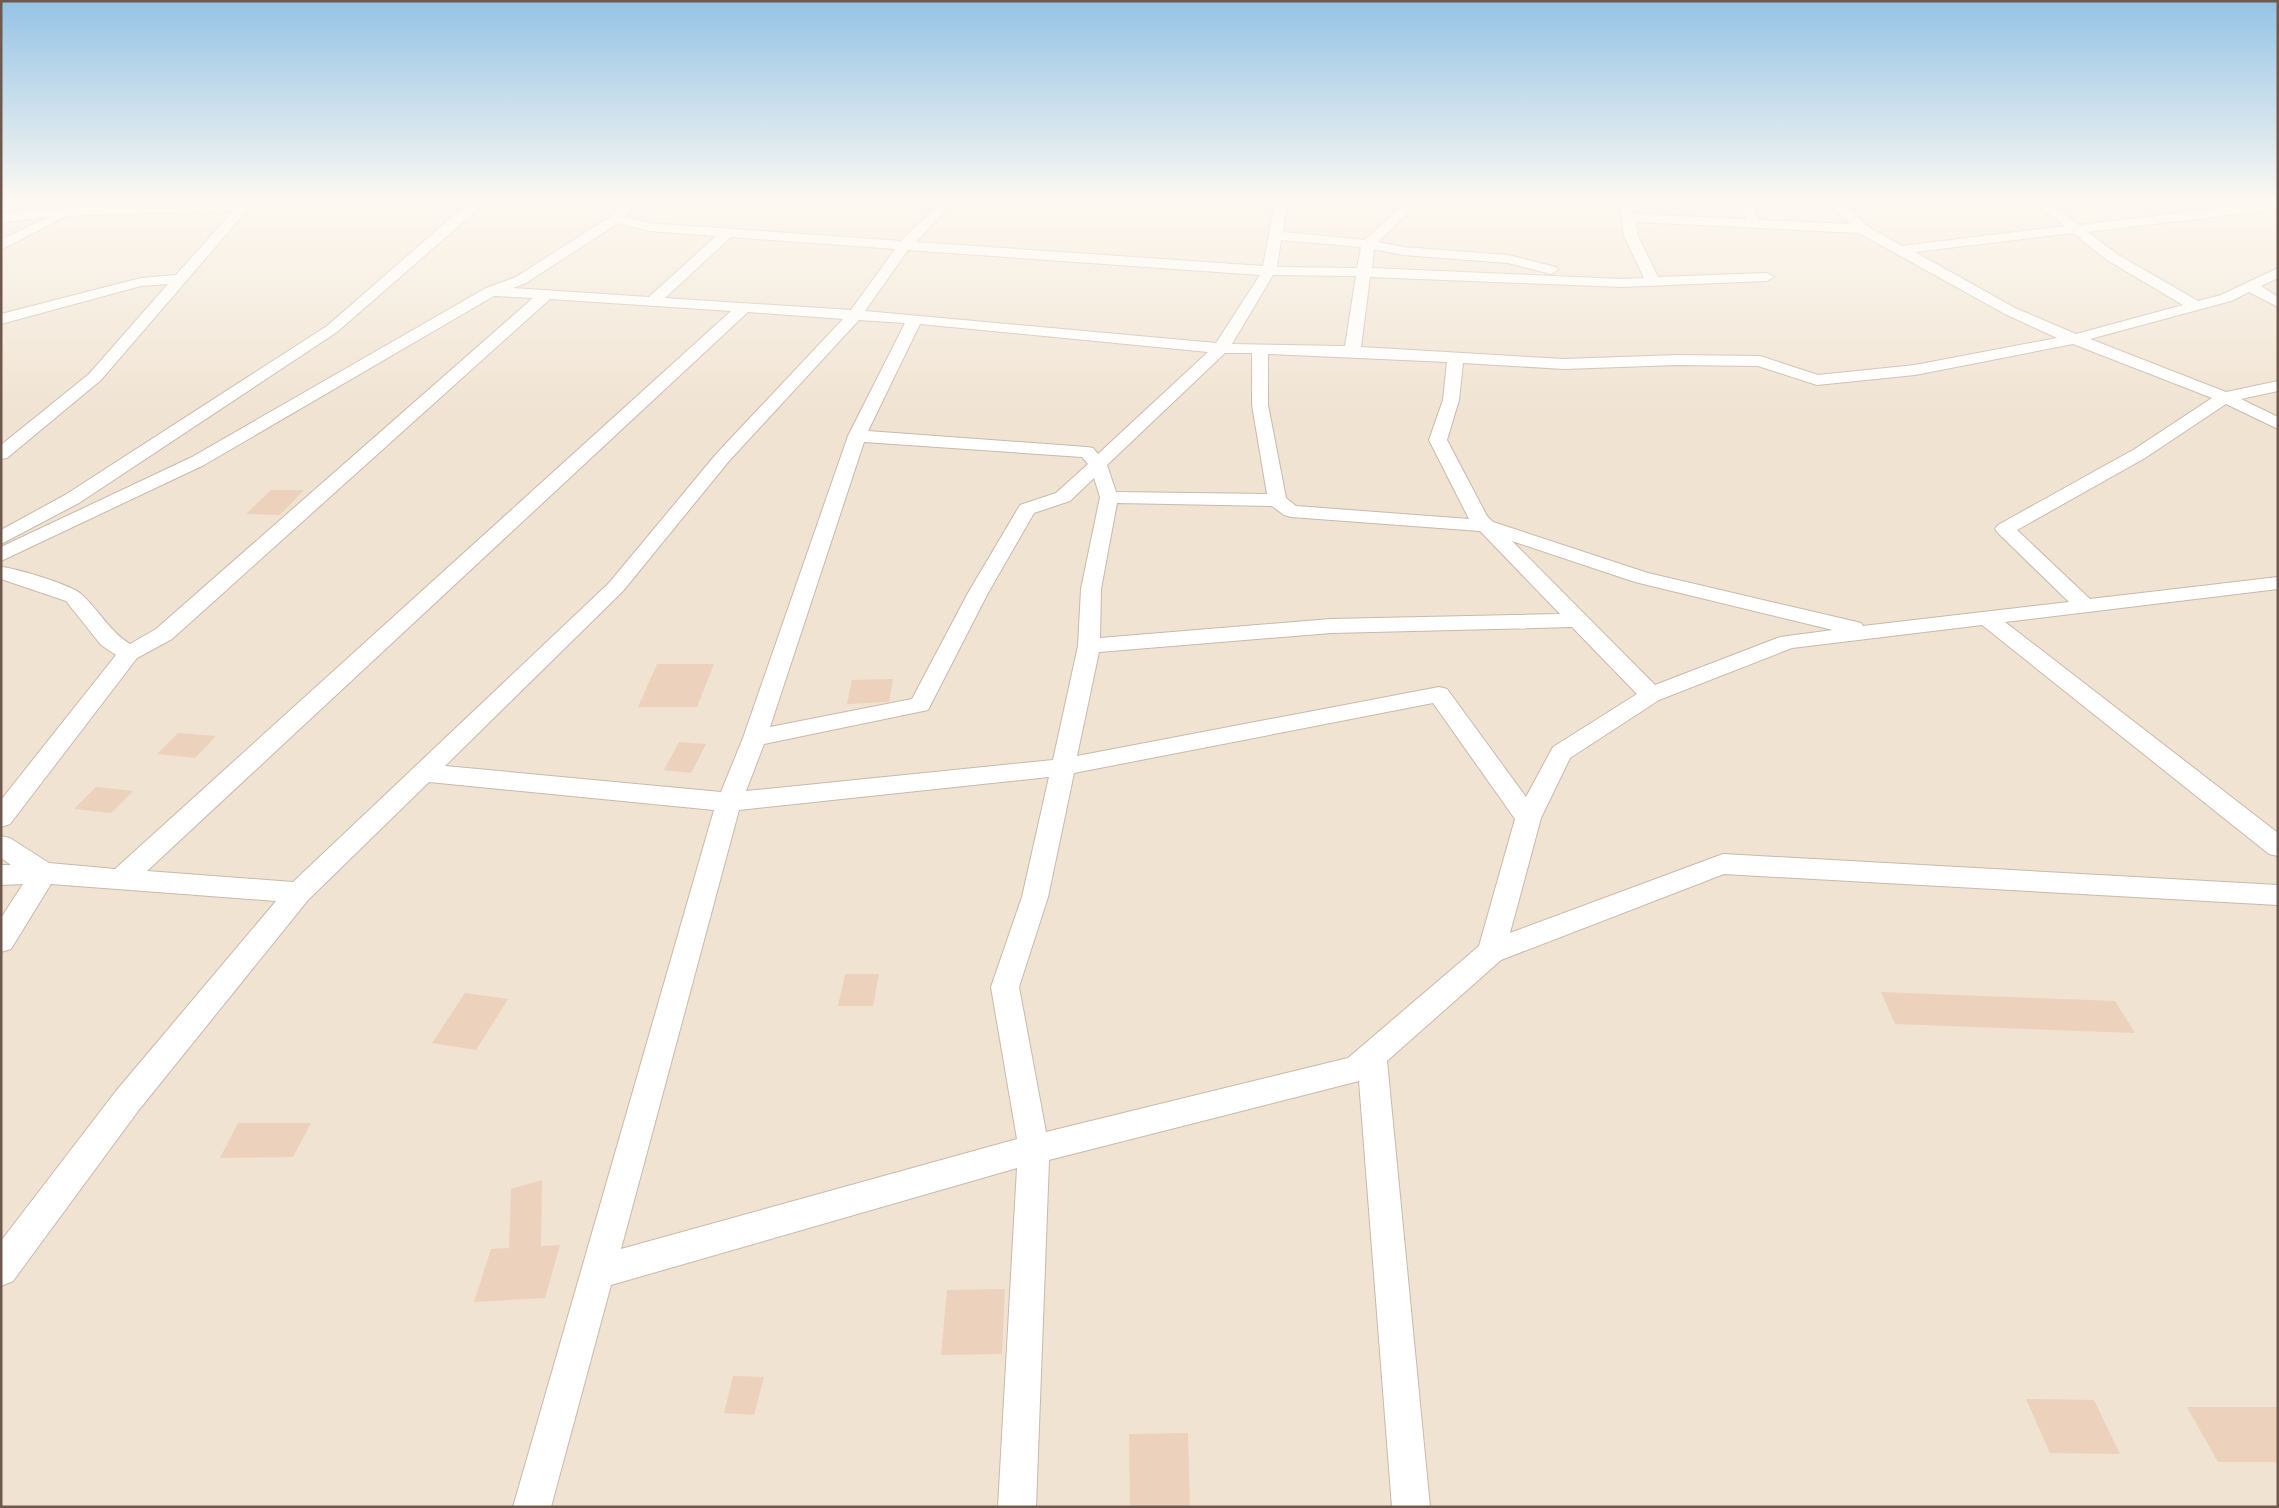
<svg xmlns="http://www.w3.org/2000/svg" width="2279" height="1508" font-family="'PT Sans Narrow',sans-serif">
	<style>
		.residential { fill: #f0e3d2 }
		.building { fill: #ecd1bd }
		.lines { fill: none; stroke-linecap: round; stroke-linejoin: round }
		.minor-casing { stroke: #c9b9ab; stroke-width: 2 }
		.minor { fill: #fff; fill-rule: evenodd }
	</style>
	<rect width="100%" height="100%" fill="#faf1e3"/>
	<rect class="residential" x="1" y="201" width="2277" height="1306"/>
	<g class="building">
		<polygon points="271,490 304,490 280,515 246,514"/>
		<polygon points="657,664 714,664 697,707 638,707"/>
		<polygon points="893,679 889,702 847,704 852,680"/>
		<polygon points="178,733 216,736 195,758 157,754"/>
		<polygon points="679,742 706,744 691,773 664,770"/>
		<polygon points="96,787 133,791 111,813 74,809"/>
		<polygon points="845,974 879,974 873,1006 838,1006"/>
		<polygon points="1881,992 2115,1001 2135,1033 1895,1024"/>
		<polygon points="465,993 508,999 476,1050 432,1043"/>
		<polygon points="238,1123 311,1123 293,1157 220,1158"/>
		<polygon points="542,1180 541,1246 560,1245 545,1298 474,1302 491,1249 509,1248 511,1189"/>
		<polygon points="1005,1289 1002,1354 941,1355 947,1290"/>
		<polygon points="733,1376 764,1377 754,1415 724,1413"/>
		<polygon points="2026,1399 2094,1400 2120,1454 2050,1453"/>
		<polygon points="2187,1407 2278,1407 2278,1462 2218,1462"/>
		<polygon points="1188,1433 1190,1506 1130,1506 1129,1434"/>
	</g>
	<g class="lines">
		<g class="minor-casing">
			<g id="minor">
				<polygon points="242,201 255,201 101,380 7,458 1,459 1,445 89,374 168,284 141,286 1,324 1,314 141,278 176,275 234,210 66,216 1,250 1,240 48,217 1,222 1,214 24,210"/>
				<polygon points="470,201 482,201 477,210 337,332 79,503 1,544 1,530 65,495 327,326"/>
				<path d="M 624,201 L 637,201 L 625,217 L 649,223 L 901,241 L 942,201 L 955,201 L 916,242 L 1263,266 L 1275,201 L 1287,201 L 1283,232 L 1365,240 L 1407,201 L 1420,201 L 1378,242 L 1403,247 L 1508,255 L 1556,267 L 1558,270 L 1551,274 L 1508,263 L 1403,255 L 1374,249 L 1372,268 L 1622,279 L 1644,278 L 1624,236 L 1620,201 L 1632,201 L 1634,214 L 1746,219 L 1737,201 L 1749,201 L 1759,220 L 1850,224 L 1827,201 L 1840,201 L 1867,226 L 1902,246 L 2065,226 L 2038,206 L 2037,203 L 2038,201 L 2052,201 L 2051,203 L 2079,225 L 2278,201 L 2278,209 L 2088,232 L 2117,254 L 2198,301 L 2221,295 L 2278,268 L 2278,278 L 2261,286 L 2278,297 L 2278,307 L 2249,292 L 2231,301 L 2090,339 L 2226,392 L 2278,381 L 2278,391 L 2241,399 L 2278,417 L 2278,429 L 2226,404 L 2145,458 L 2017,530 L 2090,599 L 2278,577 L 2278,589 L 2005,622 L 2278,833 L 2278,856 L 2269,854 L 1982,625 L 1792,648 L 1659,700 L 1570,758 L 1541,818 L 1510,933 L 1723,854 L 2278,885 L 2278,905 L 1724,874 L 1501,960 L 1387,1061 L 1430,1507 L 1392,1507 L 1359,1081 L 1049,1160 L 1036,1507 L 998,1507 L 1017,1168 L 611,1285 L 551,1507 L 513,1507 L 714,810 L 429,782 L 308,900 L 138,1111 L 13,1281 L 1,1286 L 1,1241 L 116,1091 L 276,901 L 51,884 L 11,949 L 1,952 L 1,918 L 23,884 L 1,885 L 1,865 L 11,865 L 1,858 L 1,836 L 10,838 L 49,863 L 115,869 L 731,311 L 550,299 L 172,639 L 137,658 L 10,824 L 1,827 L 1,800 L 116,655 L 101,645 L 66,601 L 1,579 L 1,567 C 15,568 72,585 81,594 C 99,610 109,631 130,644 L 156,629 L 533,298 L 494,296 L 204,465 L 1,561 L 1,547 L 192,457 L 486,288 L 516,277 L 611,216 ZM 1636,222 L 1859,233 L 2005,314 L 2057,338 L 1915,365 L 1818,375 L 1760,356 L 1677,355 L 1564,359 L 1361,347 L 1370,277 L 1622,287 L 1767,281 L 1774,277 L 1767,273 L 1658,277 L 1638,236 ZM 618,223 L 649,231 L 716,236 L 649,297 L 513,288 L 526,283 ZM 2073,233 L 2107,260 L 2183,305 L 2076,334 L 2015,308 L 1915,252 ZM 731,237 L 895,249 L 851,310 L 665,298 ZM 1281,240 L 1361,247 L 1357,268 L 1277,267 ZM 908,250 L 1260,275 L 1216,343 L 865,311 ZM 1273,275 L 1356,276 L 1345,346 L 1232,344 ZM 748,312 L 843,319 L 717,453 L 609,583 L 293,882 L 147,871 ZM 859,320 L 905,323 L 848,436 L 743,738 L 721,792 L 445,766 L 623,591 L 729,461 ZM 920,324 L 1208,352 L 1098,454 L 1093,448 L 1087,447 L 868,431 ZM 2073,344 L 2212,398 L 2133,450 L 1998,525 L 1995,529 L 1998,533 L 2069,602 L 1863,626 L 1861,623 L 1853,621 L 1648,573 L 1493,522 L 1487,516 L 1447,440 L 1459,400 L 1463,363 L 1564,369 L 1677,365 L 1758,366 L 1817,385 L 1915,375 ZM 1225,353 L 1252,353 L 1252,405 L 1267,494 L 1116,492 L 1107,465 ZM 1268,354 L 1447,362 L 1443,400 L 1429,440 L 1469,519 L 1296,506 L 1286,498 L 1268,405 ZM 864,442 L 1082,457 L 1088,464 L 1056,493 L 1020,505 L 968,593 L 912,699 L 770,727 ZM 1094,478 L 1100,497 L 1081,589 L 1078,646 L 1053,760 L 746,791 L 764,744 L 928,710 L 988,593 L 1034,513 L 1070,501 ZM 1117,503 L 1272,506 L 1284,515 L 1291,517 L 1480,531 L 1560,614 L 1331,619 L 1100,638 L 1101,589 ZM 1512,541 L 1635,582 L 1833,630 L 1780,637 L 1655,685 ZM 1572,627 L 1637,694 L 1553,747 L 1526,797 L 1447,689 L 1439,687 L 1077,756 L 1099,652 L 1331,633 ZM 1433,703 L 1515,819 L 1479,946 L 1348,1058 L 1046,1132 L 1019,987 L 1048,897 L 1074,773 ZM 1049,777 L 1022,897 L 991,987 L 1017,1139 L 621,1249 L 739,810 Z"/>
			</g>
		</g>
		<use href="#minor" class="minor"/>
	</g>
	<linearGradient id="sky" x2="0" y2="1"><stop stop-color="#95c3e5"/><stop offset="0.49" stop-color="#fdf9f2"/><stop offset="1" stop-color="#fdf9f2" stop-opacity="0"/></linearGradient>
	<rect width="2279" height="412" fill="url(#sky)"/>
	<rect width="2279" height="1508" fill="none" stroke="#6f594c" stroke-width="5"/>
</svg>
